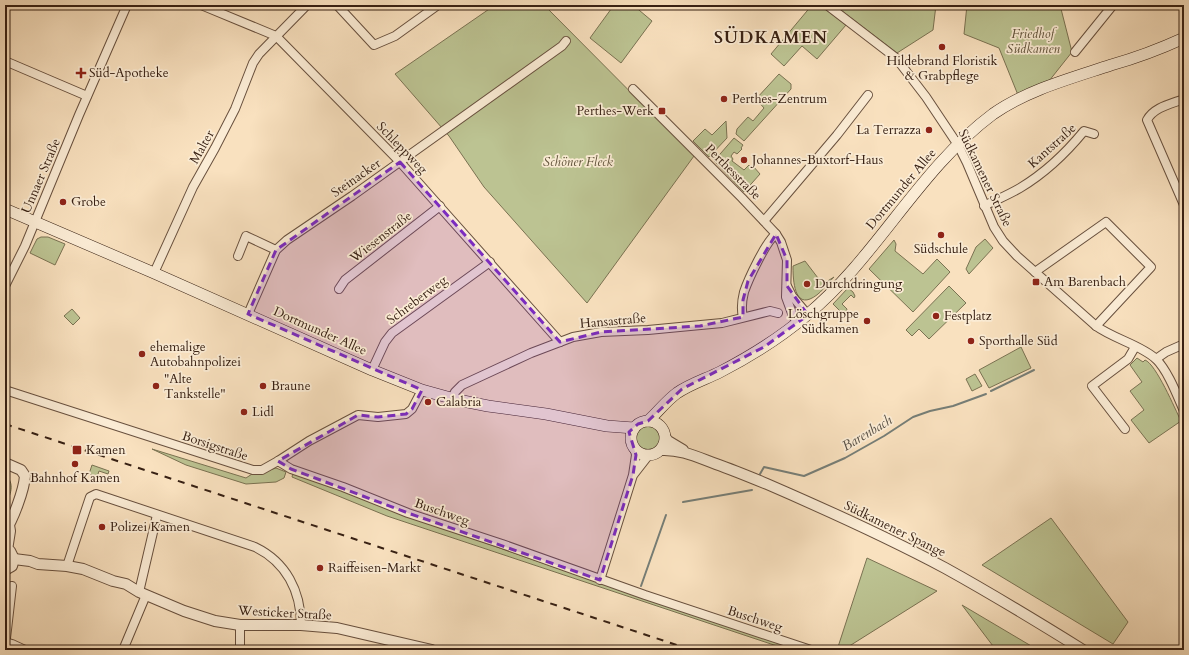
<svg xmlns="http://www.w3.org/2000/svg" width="1189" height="655" font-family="Cardo,serif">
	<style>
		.green { fill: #bcc392; stroke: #7a7252 }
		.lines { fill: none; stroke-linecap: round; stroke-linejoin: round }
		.stream { stroke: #767e77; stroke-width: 2 }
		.minor-casing { stroke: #68503e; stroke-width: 10 }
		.tertiary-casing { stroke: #68503e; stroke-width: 12 }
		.secondary-casing { stroke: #372013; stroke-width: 12 }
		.minor { stroke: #fbecd5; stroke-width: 8 }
		.tertiary { stroke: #fbecd5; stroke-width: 10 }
		.secondary { stroke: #fbecd5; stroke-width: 11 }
		.rail { stroke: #372013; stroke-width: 2; stroke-dasharray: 7 7; stroke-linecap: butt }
		.marked { fill: #7b2cbf; fill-opacity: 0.2; stroke: #7b2cbf; stroke-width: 3; stroke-dasharray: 8 5; stroke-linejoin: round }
		.poi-dot { fill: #8f2418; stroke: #fbecd5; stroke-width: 1.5 }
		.labels { text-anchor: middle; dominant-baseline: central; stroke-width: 3.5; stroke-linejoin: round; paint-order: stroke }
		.park-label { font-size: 13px; font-style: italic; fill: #5f5139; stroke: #fbecd5 }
		.poi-label { font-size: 13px; fill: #372013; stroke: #fbecd5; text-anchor: start }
		.street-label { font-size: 13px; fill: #372013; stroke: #fbecd5 }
		.water-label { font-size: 14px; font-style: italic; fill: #564f45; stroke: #fbecd5 }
		.district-label { font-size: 17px; font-weight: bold; letter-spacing: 1px; fill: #372013; stroke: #fbecd5 }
	</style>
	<rect width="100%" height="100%" fill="#f9e1bf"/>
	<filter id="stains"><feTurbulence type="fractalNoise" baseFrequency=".005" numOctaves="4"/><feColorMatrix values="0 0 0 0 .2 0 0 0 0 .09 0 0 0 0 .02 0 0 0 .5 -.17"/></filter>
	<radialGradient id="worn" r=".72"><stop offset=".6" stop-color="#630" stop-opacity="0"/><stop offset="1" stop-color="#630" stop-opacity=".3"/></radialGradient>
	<g class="green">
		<polygon points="495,5 544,5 694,156 587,303 484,187 449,136 395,74"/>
		<polygon points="614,5 633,5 652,21 621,63 590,38"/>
		<polygon points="812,5 820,5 846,25 817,59 802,46 784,66 771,54"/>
		<polygon points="834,5 936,5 933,30 897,53"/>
		<polygon points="967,5 1060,5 1072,52 1049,81 1018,95 999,48 964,34"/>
		<polygon points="779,74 791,84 791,89 744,141 736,134 737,129 748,117 753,121 764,108 756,99"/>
		<polygon points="726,121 727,138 709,157 693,141 705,129 712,135"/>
		<polygon points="734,138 743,145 741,148 742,149 737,154 734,152 731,156 733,159 732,161 744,170 749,165 751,167 753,166 760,174 744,192 714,161"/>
		<polygon points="41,237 48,237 65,244 55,265 30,253 37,239"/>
		<polygon points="985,239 993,248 969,274 966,269 976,247"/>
		<polygon points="894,240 896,244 895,251 923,274 937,259 950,272 913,312 869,269"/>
		<path d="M 805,261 L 818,278 L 826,282 L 834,277 C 827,284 820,295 810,299 C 793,306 793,275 793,266 Z"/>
		<polygon points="949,286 966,303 929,339 919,329 912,336 906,330"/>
		<polygon points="848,288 853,292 855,296 854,298 851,295 842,304 847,309 845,316 833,304"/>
		<polygon points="72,309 80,318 73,325 64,316"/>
		<polygon points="1021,347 1031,368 989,388 979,370"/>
		<path d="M 1137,358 L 1143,362 L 1145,360 C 1156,364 1175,409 1181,421 L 1149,443 L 1131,420 L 1144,410 L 1130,391 L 1142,382 L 1130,365 Z"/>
		<polygon points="975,374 982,386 972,391 966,379"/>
		<circle cx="647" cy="438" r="13"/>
		<polygon points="152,449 246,478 252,474 257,474 276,468 286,472 284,478 276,482 246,484 186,465"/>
		<polygon points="92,465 109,471 108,474 99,471 97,477 89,474"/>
		<polygon points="293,473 344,490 378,505 554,567 804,650 789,650 387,516 292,477"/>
		<path d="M 5,474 C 16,485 10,494 5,507 Z"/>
		<polygon points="1051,518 1128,622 1113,644 982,565"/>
		<polygon points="867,558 937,591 843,650 837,650"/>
		<polygon points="962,605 1038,650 996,650"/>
	</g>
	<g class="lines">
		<g class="stream">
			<polyline points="991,391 1034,370"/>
			<polyline points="760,474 764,467 804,476 845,458 884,436 913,417 930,411 953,406 986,394"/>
			<polyline points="683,502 752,490"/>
			<polyline points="641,586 666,515"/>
		</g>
		<g class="minor-casing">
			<g id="minor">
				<polyline points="201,5 276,36 400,162 560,342"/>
				<polyline points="337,5 374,45 395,36 438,5"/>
				<path d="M 827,5 L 896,58 L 926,97 L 958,145 L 967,163 L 994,227 L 1003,241 L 1017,256 L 1096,326 C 1114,339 1141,345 1156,359 C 1168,371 1177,395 1184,411"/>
				<polyline points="1075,52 1113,5"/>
				<polyline points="5,61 87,96"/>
				<polyline points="633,89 742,198 776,234 781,242 787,260 786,297 793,316 798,323"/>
				<path d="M 1184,99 C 1171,104 1154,107 1147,120 L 1184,205"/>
				<path d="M 984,206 C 996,200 1008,195 1020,188 C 1045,173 1066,153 1084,131 L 1094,134"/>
				<polyline points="764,221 837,135 868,95"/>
				<polyline points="238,256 246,236 276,250"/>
				<polyline points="1035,272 1106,222 1151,267 1096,326"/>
				<polyline points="154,273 193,187 215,148 235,109 253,63 259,54 307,5"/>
				<polyline points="5,286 25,246 79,115 127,5"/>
				<polyline points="787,286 792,296 808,315"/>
				<polyline points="339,289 345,280 440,206"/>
				<polyline points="248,314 276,250 287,240 352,196 562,46 566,41"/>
				<path d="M 743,317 C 741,309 742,300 744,292 C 748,280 766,241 776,234"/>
				<polyline points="1156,359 1166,352 1184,344"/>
				<polyline points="372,370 385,342 392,333 490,262"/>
				<polyline points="5,390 253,470 262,470 278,461 309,441 358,415 378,417 406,414 412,409 422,390"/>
				<polyline points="452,398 455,392 462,385 531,353 573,337 601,332 648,330 722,323 770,311 778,313"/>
				<polyline points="1125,429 1092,386 1128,359 1135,347"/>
				<polyline points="278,461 291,469 343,487 408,513 502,544 645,595 811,650"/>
				<polyline points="634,474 648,456"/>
				<path d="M 67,566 L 90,497 L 96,494 L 255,547 C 286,562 301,591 301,625"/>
				<polyline points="600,580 633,475 636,455 635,450"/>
				<polyline points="139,592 157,515"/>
				<polyline points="5,642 12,644 25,650"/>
				<polyline points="5,647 12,586"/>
				<polyline points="123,650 146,595"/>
				<polyline points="240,650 240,625"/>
			</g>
		</g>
		<g class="tertiary-casing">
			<g id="tertiary">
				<polyline points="665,437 668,441 683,450"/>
				<path d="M 661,450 C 681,449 697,457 716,464 C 733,470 750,477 767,484 C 827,510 887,537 945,568 C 992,594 1038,622 1083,650"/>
				<path d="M 5,463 L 21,470 L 25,476 C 24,490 13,520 5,531"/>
				<polyline points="5,549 10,551 14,559 12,566 5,570"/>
				<polyline points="7,550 10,531 9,525"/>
				<polyline points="14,559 30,561 38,564 67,566 83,569 113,581 126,584 139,592 184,611 215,621 240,625 301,625 337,628 432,650"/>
			</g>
		</g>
		<g class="secondary-casing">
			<g id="secondary">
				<polyline points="5,209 154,273 372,370 422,390 458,400 488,406 546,414 607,426 634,428"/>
				<circle cx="648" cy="438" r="17"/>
				<path d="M 648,421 C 658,412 666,401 677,393 C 690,384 706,379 720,372 C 751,356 780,338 807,315 C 878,256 918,170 993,114 C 1027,90 1072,78 1111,65 C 1136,58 1160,49 1184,38"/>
			</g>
		</g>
		<use href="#minor" class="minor"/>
		<use href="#tertiary" class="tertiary"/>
		<use href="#secondary" class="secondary"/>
		<polyline class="rail" points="5,424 692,650"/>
	</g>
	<path class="marked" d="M 400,162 L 560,342 L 601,332 L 700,326 L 743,317 L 743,300 L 748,281 L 776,234 L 787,260 L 787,286 L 808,315 L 764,347 L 682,389 L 648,421 L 638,424 L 629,432 L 636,455 L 633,475 L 600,580 L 408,513 L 291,469 L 278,461 L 358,415 L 378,417 L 406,414 L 412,409 L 422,390 L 248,314 L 276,250 Z"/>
	<g class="poi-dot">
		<circle cx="942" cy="47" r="4"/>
		<path d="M79 67h4v4h4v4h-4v4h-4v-4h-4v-4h4z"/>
		<circle cx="724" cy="99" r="4"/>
		<rect x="658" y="107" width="8" height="8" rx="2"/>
		<circle cx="929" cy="130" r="4"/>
		<circle cx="744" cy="160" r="4"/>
		<circle cx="63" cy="202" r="4"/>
		<circle cx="941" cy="235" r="4"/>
		<rect x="1032" y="278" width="8" height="8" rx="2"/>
		<circle cx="807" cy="284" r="4"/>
		<circle cx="936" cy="316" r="4"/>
		<circle cx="867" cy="321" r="4"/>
		<circle cx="971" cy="341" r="4"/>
		<circle cx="142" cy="354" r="4"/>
		<circle cx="156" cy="386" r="4"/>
		<circle cx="263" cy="386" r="4"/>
		<circle cx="428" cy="402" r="4"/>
		<circle cx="244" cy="412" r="4"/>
		<rect x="72" y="445" width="10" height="10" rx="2"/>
		<circle cx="75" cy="464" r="4"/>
		<circle cx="102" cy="527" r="4"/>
		<circle cx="320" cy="568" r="4"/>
	</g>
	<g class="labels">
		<g class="park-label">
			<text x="1033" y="34">Friedhof<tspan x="1033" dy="15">Südkamen</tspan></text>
			<text x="578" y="162">Schöner Fleck</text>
		</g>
		<g class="poi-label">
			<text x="942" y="61" text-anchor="middle">Hildebrand Floristik<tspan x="942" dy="15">&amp; Grabpflege</tspan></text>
			<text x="89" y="73">Süd-Apotheke</text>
			<text x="732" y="99">Perthes-Zentrum</text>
			<text x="654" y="111" text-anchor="end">Perthes-Werk</text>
			<text x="921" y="130" text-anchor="end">La Terrazza</text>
			<text x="752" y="160">Johannes-Buxtorf-Haus</text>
			<text x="71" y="202">Grobe</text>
			<text x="941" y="249" text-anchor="middle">Südschule</text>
			<text x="1044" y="282">Am Barenbach</text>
			<text x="815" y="284">Durchdringung</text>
			<text x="859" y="314" text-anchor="end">Löschgruppe<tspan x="859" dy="15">Südkamen</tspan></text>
			<text x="944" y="316">Festplatz</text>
			<text x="979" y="341">Sporthalle Süd</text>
			<text x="150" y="347">ehemalige<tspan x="150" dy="15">Autobahnpolizei</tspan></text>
			<text x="164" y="379">"Alte<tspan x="164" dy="15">Tankstelle"</tspan></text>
			<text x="271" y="386">Braune</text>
			<text x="436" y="402">Calabria</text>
			<text x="252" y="412">Lidl</text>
			<text x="86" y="450">Kamen</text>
			<text x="75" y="478" text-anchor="middle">Bahnhof Kamen</text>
			<text x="110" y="527">Polizei Kamen</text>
			<text x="328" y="568">Raiffeisen-Markt</text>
		</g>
		<g class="street-label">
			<text transform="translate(1052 146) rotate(-42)">Kantstraße</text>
			<text transform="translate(202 147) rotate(-61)">Malter</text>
			<text transform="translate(402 148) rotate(46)">Schleppweg</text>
			<text transform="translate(733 172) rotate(45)">Perthesstraße</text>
			<text transform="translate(41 176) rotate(-67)">Unnaer Straße</text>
			<text transform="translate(356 178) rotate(-35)">Steinacker</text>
			<text transform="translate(985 178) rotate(64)">Südkamener Straße</text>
			<text transform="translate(901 189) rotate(-50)">Dortmunder Allee</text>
			<text transform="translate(381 237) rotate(-38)">Wiesenstraße</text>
			<text transform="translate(417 300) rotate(-37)">Schreberweg</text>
			<text transform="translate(613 321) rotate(-5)">Hansastraße</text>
			<text transform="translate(320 331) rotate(24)">Dortmunder Allee</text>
			<text transform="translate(215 446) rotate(18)">Borsigstraße</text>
			<text transform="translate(442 512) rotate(19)">Buschweg</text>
			<text transform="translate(895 529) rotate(26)">Südkamener Spange</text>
			<text transform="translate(285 613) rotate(3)">Westicker Straße</text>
			<text transform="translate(755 619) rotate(18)">Buschweg</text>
		</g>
		<g class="water-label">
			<text transform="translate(867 433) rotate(-31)">Barenbach</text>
		</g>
		<g class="district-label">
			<text x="771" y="37">SÜDKAMEN</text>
		</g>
	</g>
	<rect width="1189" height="655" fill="none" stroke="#f9e1bf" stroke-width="20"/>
	<rect x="6" y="6" width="1177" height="643" fill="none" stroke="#372013" stroke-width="2"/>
	<rect x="10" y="10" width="1169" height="635" fill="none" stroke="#372013"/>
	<rect width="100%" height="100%" filter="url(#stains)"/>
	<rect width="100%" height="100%" fill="url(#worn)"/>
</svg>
